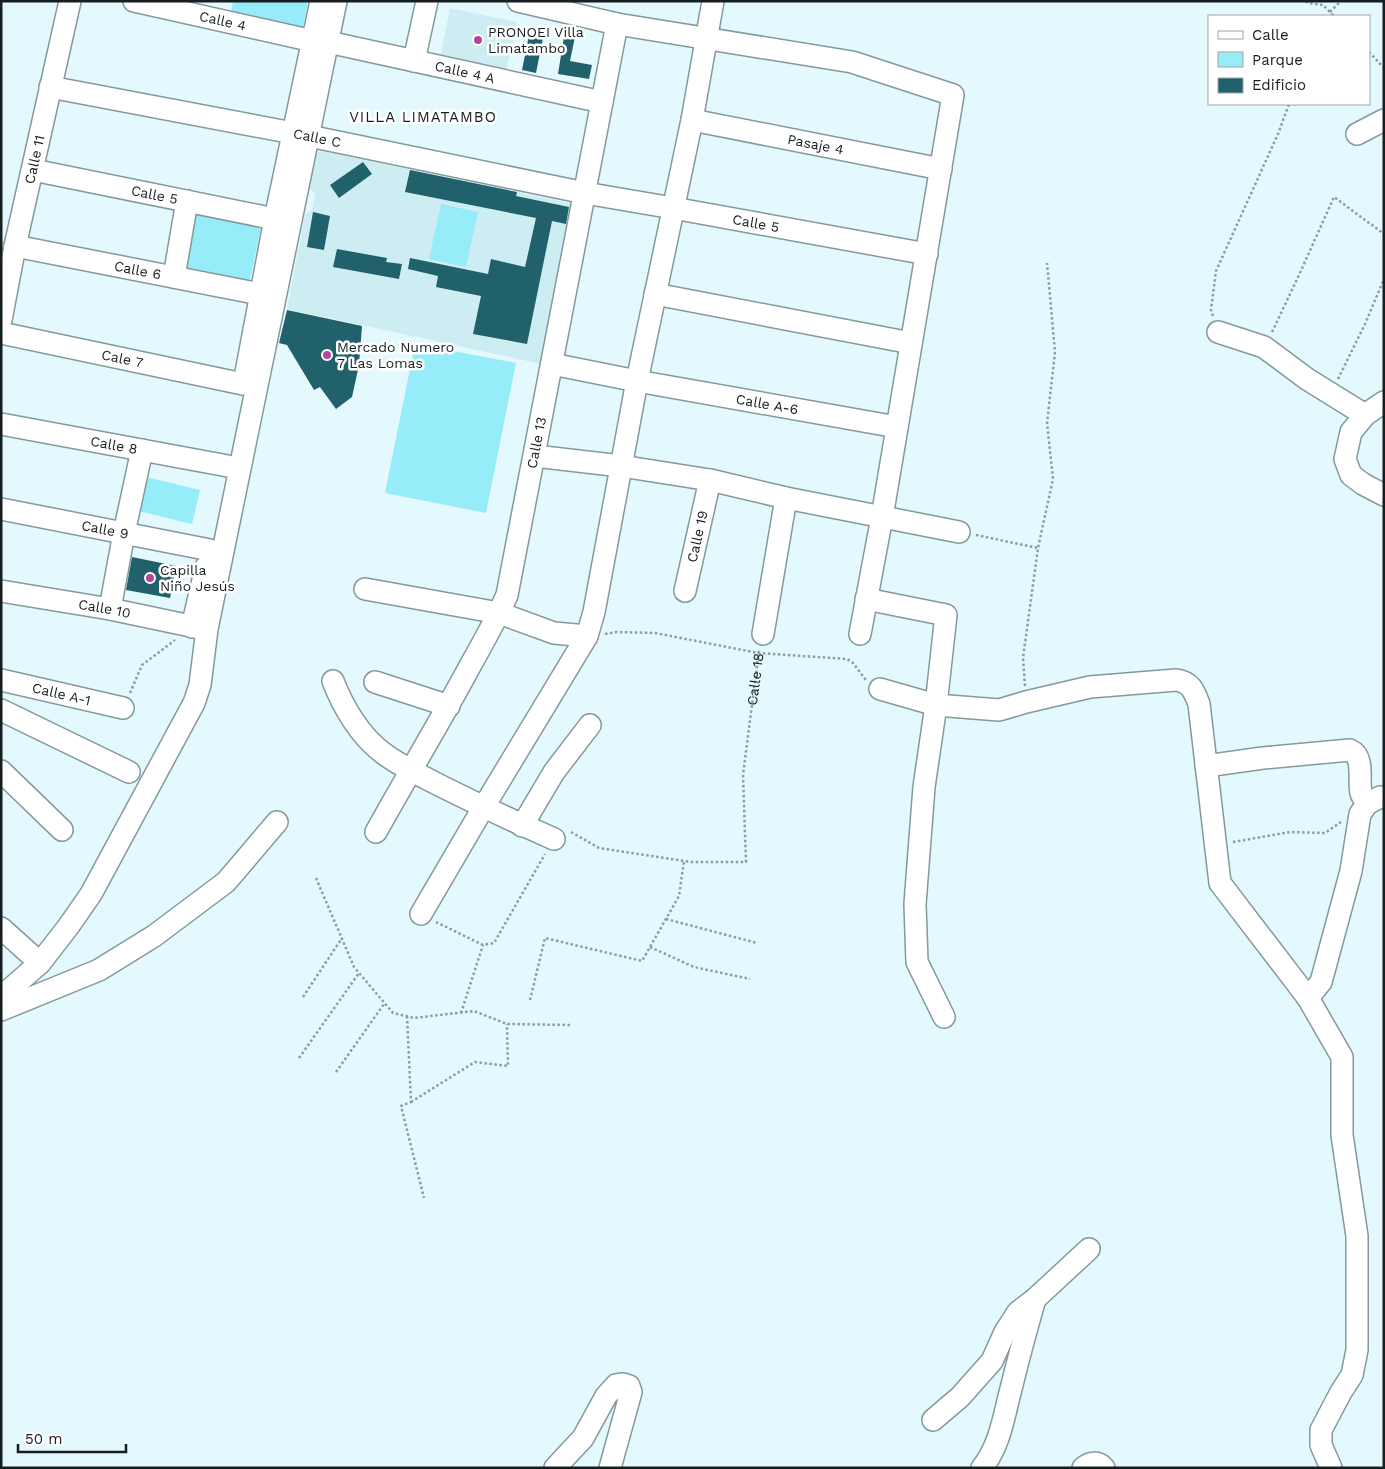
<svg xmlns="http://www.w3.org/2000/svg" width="1385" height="1469" font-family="'Work Sans',sans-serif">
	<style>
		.built { fill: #cdedf3 }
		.green { fill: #97ecfa }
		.building { fill: #21616b }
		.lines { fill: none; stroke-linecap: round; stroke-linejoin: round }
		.minor-casing { stroke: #84999d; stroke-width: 24 }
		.path { stroke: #8d9da0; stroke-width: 2.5; stroke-dasharray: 2.5 2.5; stroke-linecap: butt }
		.minor { stroke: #fff; stroke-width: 21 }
		.poi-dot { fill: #b5449f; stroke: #fff; stroke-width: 2 }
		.labels { text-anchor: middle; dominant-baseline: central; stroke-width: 5; stroke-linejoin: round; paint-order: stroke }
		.street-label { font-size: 14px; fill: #161e20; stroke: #fff }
		.poi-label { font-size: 14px; fill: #161e20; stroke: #fff; text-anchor: start }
		.neighbourhood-label { font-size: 15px; letter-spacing: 1px; fill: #161e20; stroke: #fff }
	</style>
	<rect width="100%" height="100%" fill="#e3f9fd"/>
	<g class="built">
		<polygon points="450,8 517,22 506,72 440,58"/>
		<polygon points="321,151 574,204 541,364 287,309 305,215 312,210 315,193 307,186 315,155"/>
	</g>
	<g class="green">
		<polygon points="233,1 308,1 302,32 230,18"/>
		<polygon points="441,204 478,212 466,267 429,259"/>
		<polygon points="193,210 262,223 249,285 181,272"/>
		<polygon points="415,344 516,363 486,513 385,493"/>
		<polygon points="146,477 200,490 192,524 138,511"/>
	</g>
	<g class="building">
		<polygon points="565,30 576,32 570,61 592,65 589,79 558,74"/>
		<polygon points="529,35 543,38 536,73 522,70"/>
		<polygon points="363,162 372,174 339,198 330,185"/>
		<polygon points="410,170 517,192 516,196 569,207 566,224 552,221 527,344 473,334 481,296 436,287 438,276 408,269 410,258 488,274 491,259 525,267 536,218 405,192"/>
		<polygon points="313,212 330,216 324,250 307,247"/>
		<polygon points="337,249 387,258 386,262 402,264 399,279 333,267"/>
		<polygon points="287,310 362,326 359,365 352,397 336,409 320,387 314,390 287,345 279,343"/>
		<polygon points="132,557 176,566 170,598 126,590"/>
	</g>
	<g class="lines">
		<g class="minor-casing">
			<g id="minor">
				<path id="s2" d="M 134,1 L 313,41"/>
				<polyline points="518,1 617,24 852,62 953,95 882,517 860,634"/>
				<path id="s3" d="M 328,42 L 602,102"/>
				<polyline points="414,61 427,1"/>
				<path id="s4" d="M 50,87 L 309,136 L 585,193 L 673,208 L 927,254"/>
				<path id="s5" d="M 692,120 L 941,169"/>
				<polyline points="1357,134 1384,120"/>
				<path id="s6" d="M 33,170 L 275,219"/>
				<path id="s7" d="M 15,246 L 260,294"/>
				<polyline points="174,277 187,201"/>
				<polyline points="655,294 911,343"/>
				<path id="s8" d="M 1,320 L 15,246 L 70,1"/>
				<polyline points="1218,332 1264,347 1307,379 1365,415"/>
				<path id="s9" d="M 1,333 L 243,384"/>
				<path id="s10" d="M 552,364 L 637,381 L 897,427"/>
				<polyline points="244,383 275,219 321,1"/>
				<polyline points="1384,402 1365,415 1351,432 1345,459 1351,475 1363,484 1384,495"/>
				<path id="s11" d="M 1,424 L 228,466"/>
				<polyline points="535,456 621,466 710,480 786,498 959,532"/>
				<path id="s12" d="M 1,509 L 210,550"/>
				<polyline points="365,589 499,613 554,633 587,636"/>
				<path id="s13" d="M 1,591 L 110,609 L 205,629"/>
				<path id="s14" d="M 685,591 L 710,480"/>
				<polyline points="866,599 946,615 936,705 924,787 915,904 917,962 944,1017"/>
				<polyline points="110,609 124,533 142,450"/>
				<polyline points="192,627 206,567"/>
				<polyline points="763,634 786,498"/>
				<path id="s15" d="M 1,680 L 123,708"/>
				<path d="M 333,681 C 343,707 360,736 383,753 C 400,766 420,775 439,785 C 477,804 515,822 554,839"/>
				<polyline points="375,682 449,706"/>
				<path d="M 880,689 L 936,705 L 999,710 L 1026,702 L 1090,687 L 1176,680 C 1191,682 1194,691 1199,704 L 1220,883 L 1308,998 L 1342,1057 L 1342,1135 L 1357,1236 L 1357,1350 L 1352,1375 L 1341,1392 L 1321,1430 L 1321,1445 L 1331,1468"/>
				<polyline points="1,710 129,772"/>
				<path d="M 1206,766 L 1263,758 L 1350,750 C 1365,757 1358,779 1361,793 C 1362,797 1365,800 1367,804"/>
				<polyline points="1,771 62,830"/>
				<polyline points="522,826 554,772 590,725"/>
				<path id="s16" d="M 376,832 C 407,776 440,722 470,666 C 483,643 496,620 507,595 L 617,24"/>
				<polyline points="421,914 483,808 587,636 594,612 637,381 692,120 713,1"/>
				<polyline points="1,928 40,963"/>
				<polyline points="1,995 8,991 40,963 68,927 91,894 194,703 200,685 207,629 336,1"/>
				<polyline points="1308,998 1321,982 1351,871 1360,814 1367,804 1380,797 1384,797"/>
				<polyline points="1,1010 99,970 154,936 226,882 277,822"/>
				<polyline points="933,1420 960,1397 992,1361 1005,1332 1018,1312 1035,1299 1089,1249"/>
				<polyline points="555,1468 583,1438 606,1396 616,1385 623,1384 629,1386 631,1392 610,1468"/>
				<path d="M 982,1468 C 1001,1444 1004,1414 1012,1385 C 1019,1356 1027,1327 1035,1299"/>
				<path d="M 1083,1468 C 1090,1462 1098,1461 1104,1468"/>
			</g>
		</g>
		<g class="path">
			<polyline points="1306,1 1308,3 1323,5 1334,16"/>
			<polyline points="1330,12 1341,1"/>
			<polyline points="1369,52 1384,68"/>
			<polyline points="1213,316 1211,310 1216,271 1278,134 1289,104"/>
			<polyline points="1272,332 1299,275 1334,197 1384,234"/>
			<polyline points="1338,379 1365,324 1384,279"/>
			<polyline points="976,535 1038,548"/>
			<polyline points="605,634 617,632 655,633 758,653 847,659 853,663 866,680"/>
			<polyline points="1025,686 1023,658 1038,548 1053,479 1047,423 1055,352 1047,263"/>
			<polyline points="130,693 142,665 175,640"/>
			<path id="s1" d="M 571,832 L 599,848 L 691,862 L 746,862 L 743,775 L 759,650"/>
			<polyline points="1233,842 1290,832 1325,833 1341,822"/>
			<polyline points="316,878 354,967 393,1013 414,1018 474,1011 507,1024 571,1025"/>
			<polyline points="666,919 757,943"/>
			<polyline points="436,922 483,945 494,943 545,854"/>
			<polyline points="650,947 694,967 750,979"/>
			<polyline points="303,997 342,938"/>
			<polyline points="530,1000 545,938 642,961 679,896 684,861"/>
			<polyline points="461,1013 483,945"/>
			<polyline points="407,1016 411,1102 401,1106 424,1198"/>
			<polyline points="299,1058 359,973"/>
			<polyline points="336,1072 384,1004"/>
			<polyline points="411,1102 475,1062 508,1066 507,1024"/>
		</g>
		<use href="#minor" class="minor"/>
	</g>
	<g class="poi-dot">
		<circle cx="478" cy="40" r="5"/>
		<circle cx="327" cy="355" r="5"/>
		<circle cx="150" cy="578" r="5"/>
	</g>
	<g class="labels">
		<g class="street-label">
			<text stroke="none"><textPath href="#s2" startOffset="91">Calle 4</textPath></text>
			<text stroke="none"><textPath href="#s3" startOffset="140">Calle 4 A</textPath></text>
			<text stroke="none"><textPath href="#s4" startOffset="272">Calle C</textPath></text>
			<text stroke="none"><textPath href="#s5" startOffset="126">Pasaje 4</textPath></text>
			<text stroke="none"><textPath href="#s8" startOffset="164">Calle 11</textPath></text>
			<text stroke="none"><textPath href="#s6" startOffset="124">Calle 5</textPath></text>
			<text stroke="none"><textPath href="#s4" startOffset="719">Calle 5</textPath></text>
			<text stroke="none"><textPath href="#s7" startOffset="125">Calle 6</textPath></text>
			<text stroke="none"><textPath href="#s9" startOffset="124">Cale 7</textPath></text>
			<text stroke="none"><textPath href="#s10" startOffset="219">Calle A-6</textPath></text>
			<text stroke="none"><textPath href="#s16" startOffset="426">Calle 13</textPath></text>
			<text stroke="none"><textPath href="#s11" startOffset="115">Calle 8</textPath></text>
			<text stroke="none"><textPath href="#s12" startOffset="106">Calle 9</textPath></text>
			<text stroke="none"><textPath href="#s14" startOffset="56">Calle 19</textPath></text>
			<text stroke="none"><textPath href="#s13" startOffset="105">Calle 10</textPath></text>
			<text stroke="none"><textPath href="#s1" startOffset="364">Calle 18</textPath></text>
			<text stroke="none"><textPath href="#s15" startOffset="62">Calle A-1</textPath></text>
		</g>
		<g class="poi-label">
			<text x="488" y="32">PRONOEI Villa<tspan x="488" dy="16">Limatambo</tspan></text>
			<text x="337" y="347">Mercado Numero<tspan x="337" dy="16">7 Las Lomas</tspan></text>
			<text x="160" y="570">Capilla<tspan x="160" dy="16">Niño Jesús</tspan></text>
		</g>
		<g class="neighbourhood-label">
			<text x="423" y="117">VILLA LIMATAMBO</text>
		</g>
	</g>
	<rect width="1385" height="1469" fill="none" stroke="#161e20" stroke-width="5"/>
	<rect x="1208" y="15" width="162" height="90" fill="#ffffff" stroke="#a2a5a6"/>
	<rect x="1218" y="31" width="25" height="8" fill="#ffffff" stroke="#a2a5a6"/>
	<text x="1252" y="40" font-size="15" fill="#161e20">Calle</text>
	<rect x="1218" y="52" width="25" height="15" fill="#97ecfa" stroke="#a2a5a6"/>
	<text x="1252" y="65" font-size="15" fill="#161e20">Parque</text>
	<rect x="1218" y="78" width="25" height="15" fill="#21616b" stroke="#a2a5a6"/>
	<text x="1252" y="90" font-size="15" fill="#161e20">Edificio</text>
	<path d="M18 1444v8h108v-8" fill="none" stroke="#161e20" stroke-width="2.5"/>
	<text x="25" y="1444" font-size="15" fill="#161e20" stroke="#ffffff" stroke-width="4" paint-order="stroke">50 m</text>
</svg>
